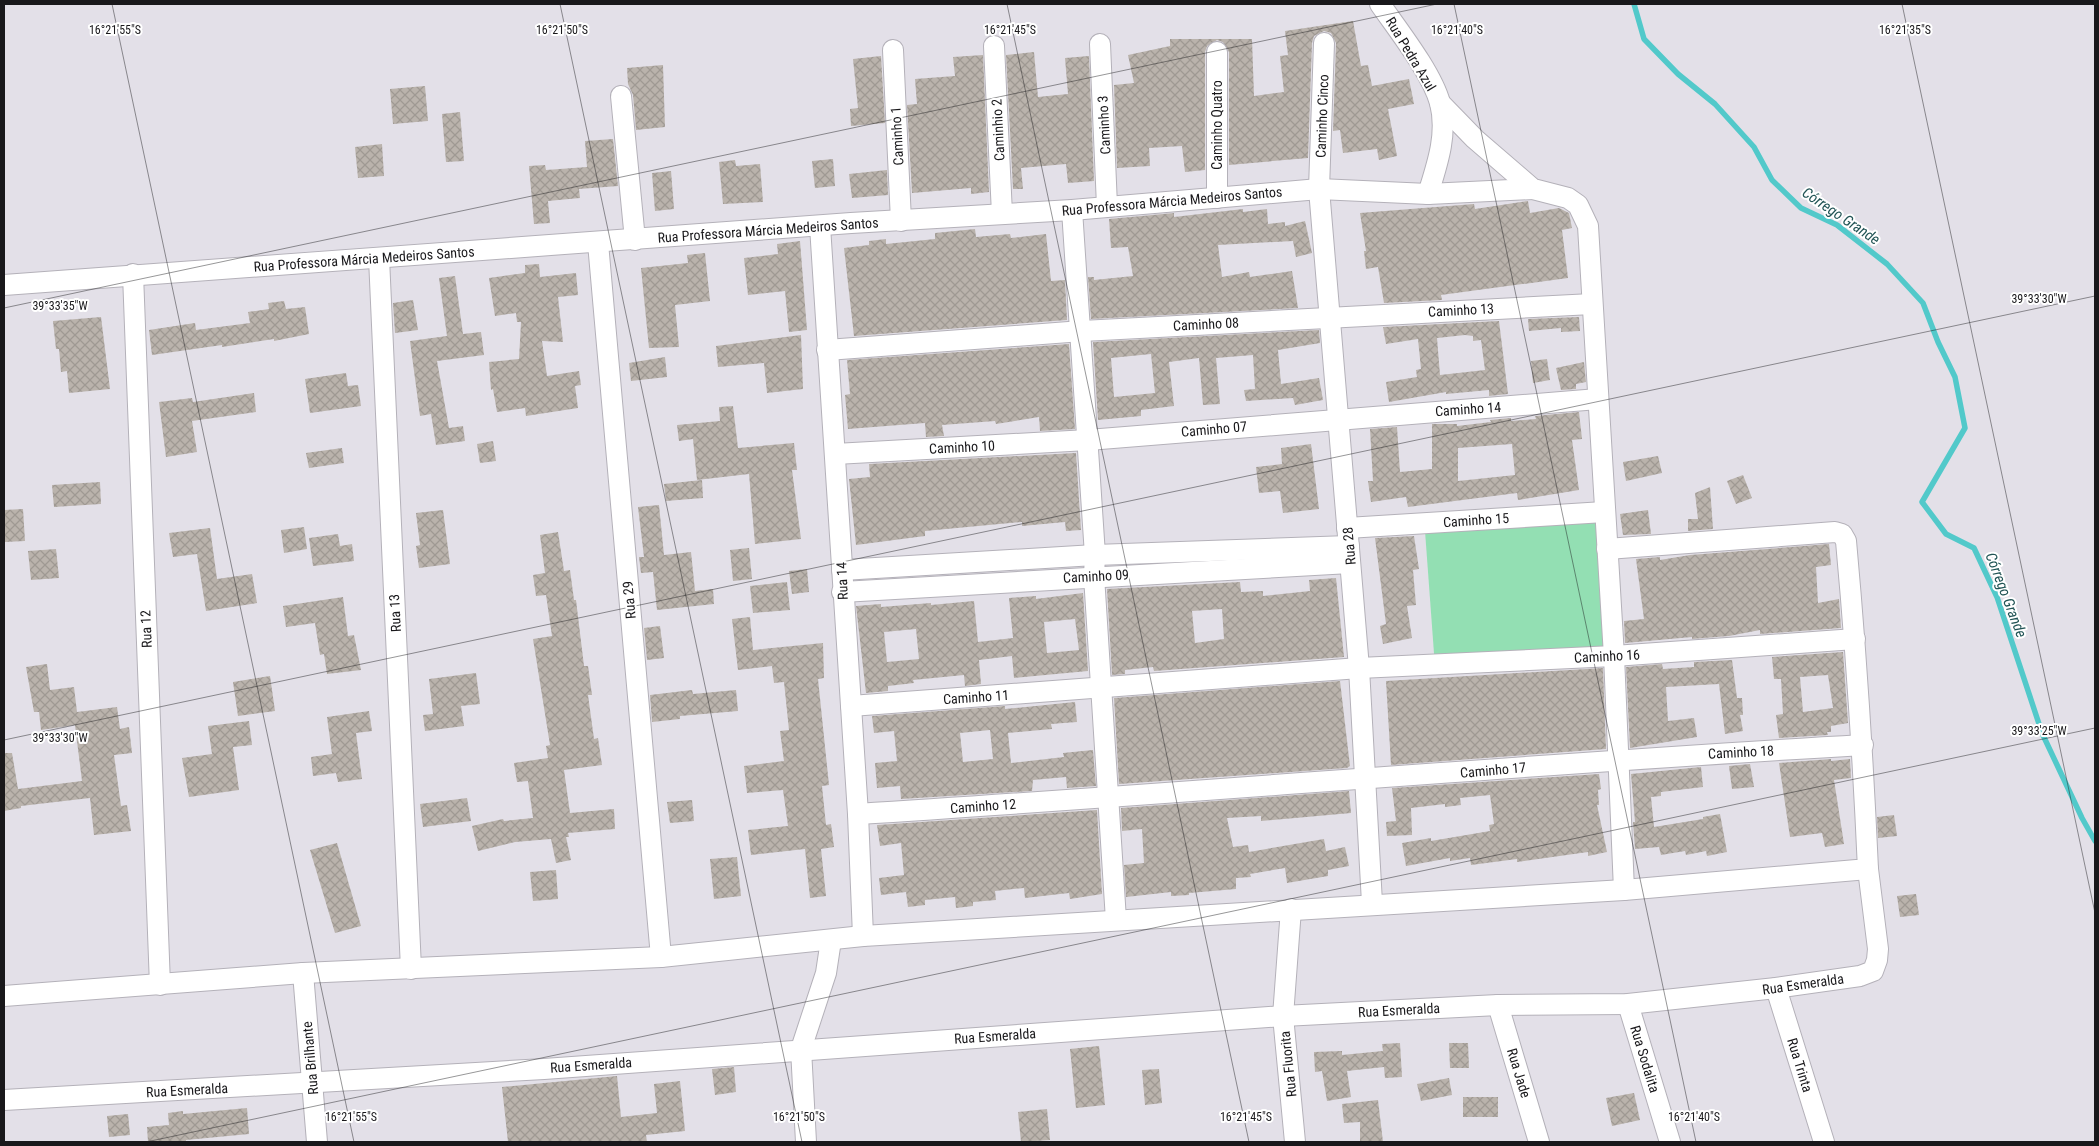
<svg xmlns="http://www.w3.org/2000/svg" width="2099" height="1146" font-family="'Roboto Condensed',sans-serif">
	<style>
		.park { fill: #93dfb3 }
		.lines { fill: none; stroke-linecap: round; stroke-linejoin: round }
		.stream { stroke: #52c9ca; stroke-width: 5.5 }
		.building { fill: url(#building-cross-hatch); fill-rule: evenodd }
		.street-casing { stroke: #b4b1b9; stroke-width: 22 }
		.street { stroke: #fff; stroke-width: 20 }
		.ticks { fill: none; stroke: #19181b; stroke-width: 1; stroke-opacity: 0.45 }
		.labels { text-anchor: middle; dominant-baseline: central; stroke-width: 4; stroke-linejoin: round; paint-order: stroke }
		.street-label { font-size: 14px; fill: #19181b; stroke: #fff }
		.water-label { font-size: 15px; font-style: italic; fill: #215455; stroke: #fff }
		.ticks-label { font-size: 12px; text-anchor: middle; fill: #19181b; stroke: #fff; stroke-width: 4; stroke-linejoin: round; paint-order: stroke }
	</style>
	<defs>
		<pattern id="building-cross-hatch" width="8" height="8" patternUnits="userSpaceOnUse" patternTransform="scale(1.25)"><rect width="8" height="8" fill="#bab3ac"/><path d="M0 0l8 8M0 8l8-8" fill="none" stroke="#9f9993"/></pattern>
	</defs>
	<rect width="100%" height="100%" fill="#e3e0e8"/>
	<polygon class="park" points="1596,518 1607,654 1435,667 1425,531"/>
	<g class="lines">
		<polyline class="stream" points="1634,4 1644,39 1678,74 1715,104 1754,147 1772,180 1801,208 1837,225 1887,264 1923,303 1938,342 1955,377 1965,428 1922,502 1946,534 1974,548 1997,597 2042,733 2082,818 2095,841"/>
	</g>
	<g class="building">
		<polygon points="1353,21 1361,66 1368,65 1372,86 1409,79 1414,104 1388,109 1397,156 1379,160 1377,149 1343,153 1340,130 1333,131 1336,43 1331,33 1324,31 1314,36 1312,43 1308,158 1229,165 1229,52 1223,42 1217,40 1207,46 1205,52 1205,170 1185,172 1182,146 1149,148 1150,166 1117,168 1114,85 1134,83 1128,55 1170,46 1170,39 1252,39 1254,96 1284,92 1280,56 1288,55 1285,31"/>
		<polygon points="1034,52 1038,97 1068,94 1065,58 1089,56 1094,181 1068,183 1066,164 1021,168 1023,189 1013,189 1006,55"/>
		<polygon points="983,55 989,192 971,194 971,188 912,193 907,105 917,104 915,79 955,76 953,57"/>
		<polygon points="881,56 885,123 851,126 850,109 858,108 853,59"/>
		<polygon points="663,65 665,127 636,130 633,95 628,84 627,68"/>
		<polygon points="425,86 428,121 393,124 390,89"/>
		<polygon points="460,112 464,161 446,162 442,114"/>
		<polygon points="613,139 618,186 579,189 580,198 548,201 550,223 534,224 529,166 545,165 546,170 587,167 585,141"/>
		<polygon points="382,144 384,176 358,178 355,147"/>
		<polygon points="833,159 835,186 815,188 812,161"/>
		<polygon points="735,160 736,166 760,164 763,202 723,204 719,162"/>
		<polygon points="887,170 888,195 852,198 849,174"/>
		<polygon points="671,171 674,209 655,211 652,173"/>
		<polygon points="1528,201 1530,213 1559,208 1569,213 1572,228 1562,230 1568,278 1441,295 1442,300 1384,303 1378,267 1366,269 1364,251 1366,251 1360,213 1474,204 1475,209"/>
		<polygon points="1243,209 1243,212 1267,209 1268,224 1285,222 1285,226 1305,221 1312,253 1296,257 1293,241 1218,245 1222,277 1249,272 1250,277 1292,271 1298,308 1091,319 1088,277 1094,277 1094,280 1133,276 1128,247 1111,248 1109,219 1174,213 1174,217"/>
		<polygon points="975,229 976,237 1010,234 1011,238 1046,234 1051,281 1065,280 1067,320 854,336 844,248 869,245 869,241 886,239 886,244 935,239 935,233"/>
		<polygon points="800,241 807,330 789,332 785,291 748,295 744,258 778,254 777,244"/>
		<polygon points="705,253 710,301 675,305 679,347 649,348 641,268 688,263 687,255"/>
		<polygon points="539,264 540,277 576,273 578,295 558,297 563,342 542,341 547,376 579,371 581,385 575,386 578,408 526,416 525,408 497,412 493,389 491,390 489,362 519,359 521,322 517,322 516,313 495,316 489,278 525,273 525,265"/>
		<polygon points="455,276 463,334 481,332 484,355 437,361 449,428 463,426 465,441 436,445 431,414 420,416 410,341 447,336 439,278"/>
		<polygon points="413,300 418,330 395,333 393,303"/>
		<polygon points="284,301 286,309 305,307 309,334 274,341 274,339 222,347 222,345 152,355 149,330 195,323 196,330 250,323 248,312 269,309 268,303"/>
		<polygon points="101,317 110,389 69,393 67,371 61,372 59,349 56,349 53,321"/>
		<polygon points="1579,317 1580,331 1561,332 1561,328 1529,331 1528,319"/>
		<path d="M 1499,321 L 1508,394 L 1489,396 L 1489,390 L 1446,394 L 1446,392 L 1389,402 L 1386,382 L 1417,377 L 1416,370 L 1421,369 L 1418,339 L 1386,344 L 1383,327 ZM 1465,335 L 1473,336 L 1473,341 L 1481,340 L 1485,370 L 1440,375 L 1437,338 Z"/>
		<path d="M 1319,330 L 1320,343 L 1278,350 L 1281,384 L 1319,378 L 1323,400 L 1295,405 L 1293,398 L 1246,401 L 1244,390 L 1255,389 L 1253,355 L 1216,358 L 1220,404 L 1203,405 L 1199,358 L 1169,362 L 1174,406 L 1141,410 L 1141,416 L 1098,420 L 1093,342 ZM 1151,354 L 1155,393 L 1114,397 L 1111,358 Z"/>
		<polygon points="801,335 803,389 767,393 764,363 718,367 716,346"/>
		<polygon points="1069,344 1075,429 1040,431 1039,417 996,424 995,421 942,425 944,436 926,437 925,423 848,429 845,395 850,394 847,360"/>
		<polygon points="665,357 667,377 631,381 629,363"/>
		<polygon points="1547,359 1550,380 1533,383 1531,361"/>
		<polygon points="1584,362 1586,382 1576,384 1576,389 1561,390 1556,368"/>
		<polygon points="346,373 348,386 358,385 361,406 310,413 305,379"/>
		<polygon points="254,393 256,412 192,421 197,452 166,457 159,402 192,398 193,402"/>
		<polygon points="733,406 738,448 794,443 797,470 792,470 801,539 755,544 749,474 697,480 693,439 679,441 677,425 720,421 719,407"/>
		<path d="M 1579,412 L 1582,439 L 1572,440 L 1579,490 L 1518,500 L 1517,493 L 1408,507 L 1406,497 L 1371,502 L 1368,481 L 1373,481 L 1370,429 L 1397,427 L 1400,472 L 1432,469 L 1432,424 L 1457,424 L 1457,426 L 1491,422 L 1490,420 L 1511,418 L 1511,421 L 1536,419 L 1535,416 ZM 1512,444 L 1515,475 L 1458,481 L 1458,448 Z"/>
		<polygon points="493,441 496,461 480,463 477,444"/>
		<polygon points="1311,444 1319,509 1283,513 1280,491 1259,493 1256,467 1282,464 1281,448"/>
		<polygon points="342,448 344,463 309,468 306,453"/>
		<polygon points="1076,453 1081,530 1066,531 1065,522 1022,526 1022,522 925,531 925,536 856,545 849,479 870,477 869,464"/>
		<polygon points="1658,456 1662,473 1626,481 1623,462"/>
		<polygon points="1743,475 1752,498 1736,504 1727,481"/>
		<polygon points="702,480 703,498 666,501 664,484"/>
		<polygon points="100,482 101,504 54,507 52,485"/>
		<polygon points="1710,487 1713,529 1688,531 1688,519 1698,519 1695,493"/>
		<polygon points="659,505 664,555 691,552 695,591 713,589 714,604 657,610 653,572 641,573 639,557 644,557 638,507"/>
		<polygon points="23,509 25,541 5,542 4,510"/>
		<polygon points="443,510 450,564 419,568 416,546 420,545 416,513"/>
		<polygon points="1648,510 1651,534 1623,535 1620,514"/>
		<polygon points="304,527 307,549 284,553 281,530"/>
		<polygon points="210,528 217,579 252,574 257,603 206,611 197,554 173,557 169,533"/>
		<polygon points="558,532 564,571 570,570 574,600 576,600 584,666 588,666 592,695 588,695 594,739 598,738 602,765 564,770 570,813 614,809 615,829 568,833 569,837 566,837 571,860 556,863 551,839 515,842 478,851 472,826 503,819 504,821 533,818 528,781 517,782 514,763 548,758 546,746 550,745 533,639 552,636 546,595 536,596 533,575 545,573 540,535"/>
		<polygon points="338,534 340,546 352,544 354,561 313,566 309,538"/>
		<polygon points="1414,536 1419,569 1413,570 1416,605 1407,606 1412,638 1383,644 1380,626 1386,624 1375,538"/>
		<polygon points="1829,544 1831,565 1816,567 1818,603 1839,599 1841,628 1760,634 1760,630 1729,636 1692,639 1692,637 1625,643 1624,621 1644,619 1636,559 1660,557 1660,560 1690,555"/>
		<polygon points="749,548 752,579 733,581 730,550"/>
		<polygon points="56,549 59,578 31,580 28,551"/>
		<polygon points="807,569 809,592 792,594 789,571"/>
		<path d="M 1336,578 L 1344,657 L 1154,671 L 1153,667 L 1125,670 L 1125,674 L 1112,675 L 1107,589 L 1240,582 L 1241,592 L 1263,591 L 1263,596 L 1310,591 L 1309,580 ZM 1222,609 L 1224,639 L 1195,643 L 1192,611 Z"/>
		<polygon points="787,582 790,610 753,613 750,586"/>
		<path d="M 1083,593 L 1088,671 L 1014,678 L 1012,656 L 979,660 L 981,684 L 965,686 L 964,675 L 913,680 L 914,683 L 888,686 L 888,691 L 866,693 L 856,606 L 881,604 L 881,607 L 931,603 L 931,605 L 974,601 L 978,642 L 1013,638 L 1009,598 L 1036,596 L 1036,599 ZM 1075,619 L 1079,650 L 1047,653 L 1044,622 ZM 916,629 L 919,659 L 887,662 L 884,632 Z"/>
		<polygon points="343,597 348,636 354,635 361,670 327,674 324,654 320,655 315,623 286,627 283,606"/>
		<polygon points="750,617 753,650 823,643 824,678 818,679 829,785 822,786 826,825 831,824 834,847 821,849 826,896 810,898 805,849 751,855 748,830 788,826 783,790 747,793 744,766 784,761 780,731 789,730 784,682 774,683 772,666 738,670 732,619"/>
		<polygon points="660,626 664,658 647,660 644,628"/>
		<path d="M 1843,652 L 1848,723 L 1831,726 L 1831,732 L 1827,732 L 1828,735 L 1779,738 L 1776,715 L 1783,714 L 1781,679 L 1774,679 L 1772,657 ZM 1828,675 L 1833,708 L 1803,712 L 1800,677 Z"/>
		<polygon points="1732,660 1737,698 1742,698 1743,715 1740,715 1743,731 1725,734 1719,684 1666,687 1668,721 1694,718 1697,737 1630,748 1626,667 1662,664 1663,669 1694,667 1694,662"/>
		<polygon points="47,664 50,690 74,687 77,712 117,707 120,729 129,727 132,753 114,755 121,806 127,805 131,831 94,835 90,798 21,806 21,808 4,811 4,753 12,753 18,789 82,781 75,725 41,730 39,712 34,712 26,667"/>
		<polygon points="1603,668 1606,749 1391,765 1386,681"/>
		<polygon points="476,673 480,704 461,706 464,726 425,731 423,715 433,714 429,679"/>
		<polygon points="270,676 275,711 238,716 233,682"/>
		<polygon points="1340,681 1350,766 1347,768 1119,784 1114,698"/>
		<polygon points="692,690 693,694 736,690 738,711 680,716 680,719 652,722 650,695"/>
		<path d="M 1075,702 L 1077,722 L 1051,724 L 1052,729 L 1008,733 L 1011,763 L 1064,757 L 1063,753 L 1093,750 L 1096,786 L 1067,788 L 1066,777 L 1033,780 L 1032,791 L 901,799 L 900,786 L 877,788 L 875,763 L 897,761 L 894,731 L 874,733 L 872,716 L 1005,706 L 1005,709 ZM 990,730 L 993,759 L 963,762 L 960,733 Z"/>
		<polygon points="369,711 372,731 356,733 362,779 338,782 336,773 313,776 311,757 332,754 327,717"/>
		<polygon points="249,721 252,745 233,747 239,790 189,797 182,758 212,754 208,726"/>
		<polygon points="1831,759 1831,761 1850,759 1851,778 1834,780 1844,844 1825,847 1822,833 1790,837 1779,763"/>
		<polygon points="1750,764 1754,787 1732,789 1729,766"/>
		<polygon points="1701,767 1703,787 1661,792 1661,796 1651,797 1654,827 1703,819 1703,817 1720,814 1727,852 1707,856 1706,851 1686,855 1685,851 1661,855 1659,847 1635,849 1633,822 1635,822 1631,774"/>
		<polygon points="1599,774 1601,789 1598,790 1599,805 1597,805 1607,852 1588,856 1588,852 1517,862 1517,859 1471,865 1470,858 1450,861 1450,858 1406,866 1402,843 1431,838 1431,841 1490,831 1489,825 1494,824 1490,795 1460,798 1461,805 1445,807 1445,804 1411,808 1412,835 1387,836 1386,822 1396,821 1392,788"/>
		<polygon points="1349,791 1351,813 1261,821 1261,816 1227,818 1233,847 1248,845 1249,852 1324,839 1326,851 1345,847 1349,866 1328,870 1328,876 1287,883 1285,868 1250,874 1251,877 1236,878 1236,889 1189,893 1189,895 1171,896 1171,892 1126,897 1124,865 1144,863 1142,829 1122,831 1121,808"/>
		<polygon points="467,798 471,821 423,827 420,804"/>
		<polygon points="692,800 694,821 670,823 667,802"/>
		<polygon points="1097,810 1102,894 1070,899 1069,893 1025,898 1024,888 995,891 996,900 973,902 973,906 956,908 955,897 925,900 925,905 908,907 906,892 881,895 879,878 904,875 901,843 880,846 877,825"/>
		<polygon points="1894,815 1897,836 1878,838 1877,817"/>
		<polygon points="337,843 361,926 335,933 310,850"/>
		<polygon points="737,857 741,896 714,899 710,859"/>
		<polygon points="556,870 558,899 533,901 530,872"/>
		<polygon points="1916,894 1919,915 1900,917 1897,896"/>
		<polygon points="1400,1043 1402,1077 1385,1078 1384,1067 1347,1071 1351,1097 1327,1101 1322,1071 1315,1072 1314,1052 1342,1051 1342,1055 1383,1051 1382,1044"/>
		<polygon points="1449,1043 1468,1043 1469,1068 1450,1068"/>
		<polygon points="1099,1046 1105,1105 1076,1108 1070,1049"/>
		<polygon points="734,1067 736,1092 715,1095 712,1069"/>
		<polygon points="1159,1069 1162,1103 1145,1105 1142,1070"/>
		<polygon points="617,1076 621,1117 657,1113 654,1084 680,1081 685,1131 646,1135 647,1142 508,1142 502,1087"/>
		<polygon points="1449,1078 1452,1095 1421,1101 1417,1084"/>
		<polygon points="1634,1093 1640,1120 1612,1126 1606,1098"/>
		<rect x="1463" y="1097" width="35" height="20"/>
		<polygon points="1378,1100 1383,1142 1360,1142 1360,1122 1344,1123 1342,1104"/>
		<polygon points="247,1108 249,1134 186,1140 186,1142 148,1142 147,1127 169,1125 168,1113 183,1111 183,1114"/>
		<polygon points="1047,1109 1050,1140 1021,1142 1018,1112"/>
		<polygon points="128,1114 130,1135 109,1137 107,1116"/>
	</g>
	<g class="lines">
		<g class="street-casing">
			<g id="street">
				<path d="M 1380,4 C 1398,30 1432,73 1440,103 C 1448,134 1437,165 1428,194"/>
				<polyline points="1324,43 1319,189 1359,668 1372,903"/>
				<polyline points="1100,44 1107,206"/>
				<polyline points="994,46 1002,214"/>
				<polyline points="893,50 901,221"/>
				<polyline points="1217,52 1217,198"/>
				<polyline points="621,96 635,240"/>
				<polyline points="1440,103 1475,139 1533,189 1568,198 1578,205 1588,226 1614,656 1624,890"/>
				<polyline points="1072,210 1095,555 1094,576 1116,920"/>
				<polyline points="820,226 858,814 863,936"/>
				<polyline points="598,243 661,957"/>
				<polyline points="379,258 411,969"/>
				<polyline points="133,274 160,985"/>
				<polyline points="4,285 851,223 1072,210 1319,189 1428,194 1533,189"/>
				<polyline points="827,350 1082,331 1592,304"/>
				<polyline points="835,454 1088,440 1598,399"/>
				<polyline points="1347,528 1604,512"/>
				<polyline points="842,570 1095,555 1349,546"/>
				<polyline points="842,592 1350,563"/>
				<polyline points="851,706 1359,668 1614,656 1855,639"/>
				<path d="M 858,814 C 1193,793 1528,764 1863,745"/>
				<polyline points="1291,909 1283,1016 1295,1142"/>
				<polyline points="303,973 317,1142"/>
				<polyline points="1776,988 1824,1142"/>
				<path d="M 4,996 L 303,973 L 661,957 L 863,936 L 1624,890 L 1868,869 C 1863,759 1856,650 1846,541 L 1842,534 L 1835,532 L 1607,549"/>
				<polyline points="1628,1004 1670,1142"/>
				<polyline points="1498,1005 1539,1142"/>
				<polyline points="4,1100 544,1069 1283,1016 1498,1005 1628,1004 1776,988 1860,976 1873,971 1877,960 1878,949 1868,869"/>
				<polyline points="806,1142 801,1049 826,973 831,940"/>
			</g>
		</g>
		<use href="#street" class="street"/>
	</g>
	<path class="ticks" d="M 112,4 L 354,1142M 560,4 L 802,1142M 1007,4 L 1249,1142M 1454,4 L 1696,1142M 1902,4 L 2095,913M 4,308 L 1437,4M 4,740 L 2095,296M 146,1142 L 2095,728"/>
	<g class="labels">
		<g class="street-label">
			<text transform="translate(1411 54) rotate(59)">Rua Pedra Azul</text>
			<text transform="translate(1322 116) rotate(-88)">Caminho Cinco</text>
			<text transform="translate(1104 125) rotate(-93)">Caminho 3</text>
			<text transform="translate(1217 125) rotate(-90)">Caminho Quatro</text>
			<text transform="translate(998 130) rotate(-93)">Caminhio 2</text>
			<text transform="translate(897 136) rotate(-93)">Caminho 1</text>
			<text transform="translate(1172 201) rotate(-5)">Rua Professora Márcia Medeiros Santos</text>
			<text transform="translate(768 230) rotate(-4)">Rua Professora Márcia Medeiros Santos</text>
			<text transform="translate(364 259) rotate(-4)">Rua Professora Márcia Medeiros Santos</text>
			<text transform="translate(1461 310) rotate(-3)">Caminho 13</text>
			<text transform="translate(1206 324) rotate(-3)">Caminho 08</text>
			<text transform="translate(1468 409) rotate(-4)">Caminho 14</text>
			<text transform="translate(1214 429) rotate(-5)">Caminho 07</text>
			<text transform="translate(962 447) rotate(-3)">Caminho 10</text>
			<text transform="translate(1476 520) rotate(-4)">Caminho 15</text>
			<text transform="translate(1349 546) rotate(-95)">Rua 28</text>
			<text transform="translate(1096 576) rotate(-3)">Caminho 09</text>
			<text transform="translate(842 581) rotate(-92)">Rua 14</text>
			<text transform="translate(629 600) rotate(-95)">Rua 29</text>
			<text transform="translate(395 613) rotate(-93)">Rua 13</text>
			<text transform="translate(146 629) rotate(-92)">Rua 12</text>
			<text transform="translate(1607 656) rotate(-3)">Caminho 16</text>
			<text transform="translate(976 697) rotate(-4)">Caminho 11</text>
			<text transform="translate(1741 752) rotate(-3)">Caminho 18</text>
			<text transform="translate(1493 770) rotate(-5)">Caminho 17</text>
			<text transform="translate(983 806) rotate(-4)">Caminho 12</text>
			<text transform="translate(1803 984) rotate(-8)">Rua Esmeralda</text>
			<text transform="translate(1399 1010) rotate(-3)">Rua Esmeralda</text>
			<text transform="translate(995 1036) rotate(-4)">Rua Esmeralda</text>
			<text transform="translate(310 1058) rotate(-95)">Rua Brilhante</text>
			<text transform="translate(1645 1059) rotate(73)">Rua Sodalita</text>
			<text transform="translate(1288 1064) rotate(-96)">Rua Fluorita</text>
			<text transform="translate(591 1065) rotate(-4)">Rua Esmeralda</text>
			<text transform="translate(1800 1065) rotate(73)">Rua Trinta</text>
			<text transform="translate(1519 1073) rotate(73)">Rua Jade</text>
			<text transform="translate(187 1090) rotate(-3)">Rua Esmeralda</text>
		</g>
		<g class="water-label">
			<text transform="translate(1841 216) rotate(34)">Córrego Grande</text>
			<text transform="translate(2006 595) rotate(69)">Córrego Grande</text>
		</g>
	</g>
	<g class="ticks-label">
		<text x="115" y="34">16°21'55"S</text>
		<text x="562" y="34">16°21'50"S</text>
		<text x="1010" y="34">16°21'45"S</text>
		<text x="1457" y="34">16°21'40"S</text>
		<text x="1905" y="34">16°21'35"S</text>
		<text x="2039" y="303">39°33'30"W</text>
		<text x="60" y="310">39°33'35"W</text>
		<text x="2039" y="735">39°33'25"W</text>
		<text x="60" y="742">39°33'30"W</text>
		<text x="351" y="1121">16°21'55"S</text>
		<text x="799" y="1121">16°21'50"S</text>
		<text x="1246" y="1121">16°21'45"S</text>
		<text x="1694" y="1121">16°21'40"S</text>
	</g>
	<rect width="2099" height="1146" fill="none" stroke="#19181b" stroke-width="10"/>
</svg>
